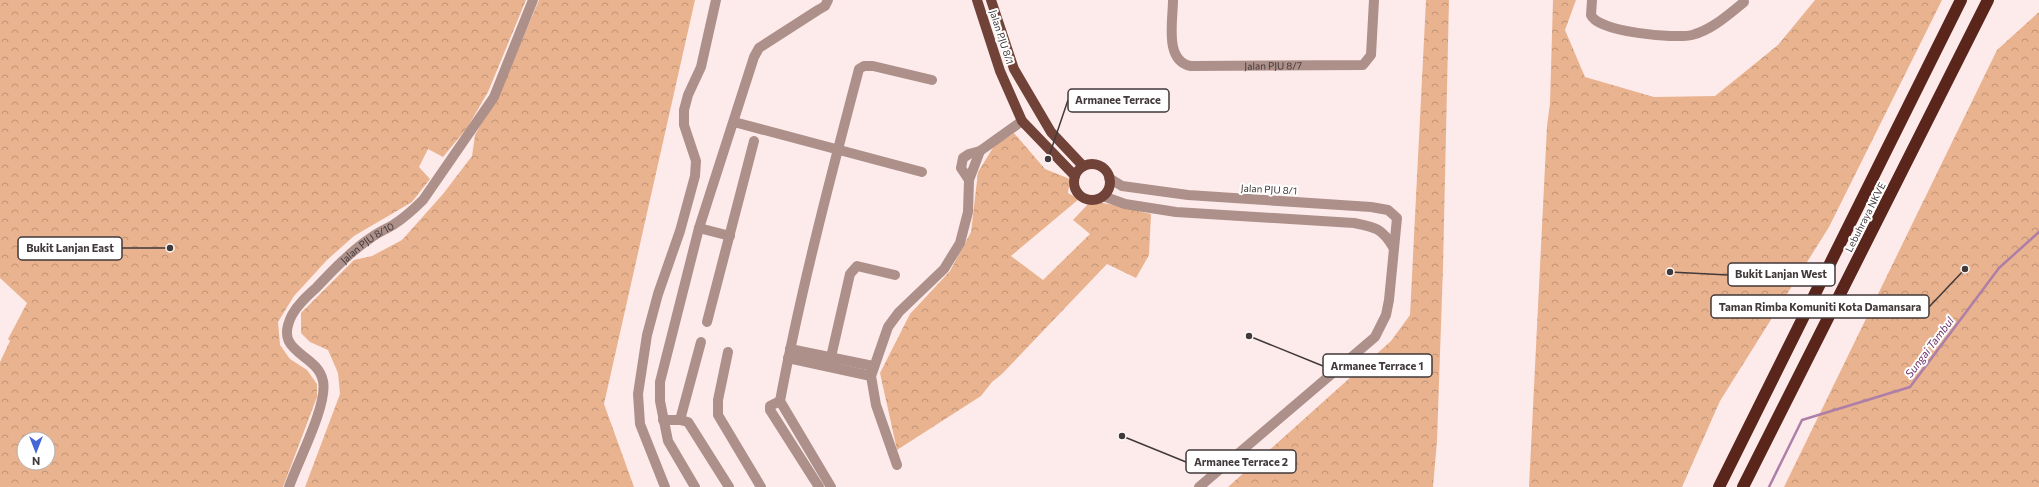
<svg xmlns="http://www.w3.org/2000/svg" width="2039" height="487" font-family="Commissioner,sans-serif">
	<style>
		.forest { fill: url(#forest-crowns); fill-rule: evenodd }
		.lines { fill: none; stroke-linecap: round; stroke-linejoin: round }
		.stream { stroke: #ad7fa8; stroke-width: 2.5 }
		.minor { stroke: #ad9089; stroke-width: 10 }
		.major { stroke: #714237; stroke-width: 10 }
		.highway { stroke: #5a251a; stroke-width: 12 }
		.labels { text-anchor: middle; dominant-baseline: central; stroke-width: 4; stroke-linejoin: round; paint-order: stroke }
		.street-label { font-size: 10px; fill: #42393a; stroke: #fff }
		.water-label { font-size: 11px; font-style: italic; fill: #6c3267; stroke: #fff }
		.leader { fill: none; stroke: #42393a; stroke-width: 1.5 }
		.callout-dot { fill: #42393a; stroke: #fff; stroke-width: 1.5 }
		.callout { fill: #fff; stroke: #42393a; stroke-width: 1.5 }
		.callout-label { font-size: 11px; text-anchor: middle; font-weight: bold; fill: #42393a }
	</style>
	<defs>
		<pattern id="forest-crowns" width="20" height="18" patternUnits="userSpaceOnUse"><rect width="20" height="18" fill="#eab38f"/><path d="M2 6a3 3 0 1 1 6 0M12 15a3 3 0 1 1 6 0" fill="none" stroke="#bf9376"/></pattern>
	</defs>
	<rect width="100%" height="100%" fill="#fdebec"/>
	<g class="forest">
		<path d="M 0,0 L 526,0 L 488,92 L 467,128 L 443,157 L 428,149 L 419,167 L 430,179 L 412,202 L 354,236 L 327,260 L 294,296 L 278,322 L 280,345 L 290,359 L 307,370 L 317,384 L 317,397 L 283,487 L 0,487 L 0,362 L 10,341 L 8,339 L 27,303 L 0,278 ZM 24,439 L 48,439 L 48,463 L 24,463 Z"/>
		<polygon points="539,0 695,0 604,404 634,487 305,487 340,394 338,373 328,350 310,342 301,333 301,313 354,260 372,256 402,240 443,194 472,156 475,135 505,80"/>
		<polygon points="1426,0 1449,0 1443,267 1437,441 1433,487 1228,487 1391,341 1410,315"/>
		<polygon points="1553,0 1576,0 1565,30 1585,77 1654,97 1715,96 1778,45 1815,0 1942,0 1829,227 1720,401 1682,487 1529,487 1547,126 1550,103"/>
		<polygon points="2039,12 2039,487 1784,487 1997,50"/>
		<path d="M 1014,133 L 1045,169 L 1070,179 L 1068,193 L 1079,199 L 1011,256 L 1043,280 L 1090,234 L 1073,220 L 1089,203 C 1109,201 1131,210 1151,214 L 1149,255 L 1136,278 L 1107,264 L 1002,374 L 992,382 L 981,396 L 897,450 L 880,373 L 910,314 L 950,271 L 971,232 L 978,172 L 994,146 Z"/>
	</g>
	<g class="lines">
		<polyline class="stream" points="1769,487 1802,420 1910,387 1999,268 2039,232"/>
		<g class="minor">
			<path id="s1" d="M 1173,0 C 1173,21 1164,61 1191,66 L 1363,65 L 1371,55 L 1374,0"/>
			<path d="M 1592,0 L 1591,15 C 1598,32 1675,39 1692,35 C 1712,30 1729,14 1744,2"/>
			<polyline points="734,122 922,172"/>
			<polyline points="1109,178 1122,186 1188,195 1371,207 1388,210 1397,218 1389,300 1386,315 1375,337 1199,487"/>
			<polyline points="969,180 961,168 963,158 969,154 980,151 1022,121"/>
			<path d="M 1103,196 L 1125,204 L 1176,212 L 1354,223 C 1375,227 1382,228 1393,247"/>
			<polyline points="699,228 730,236"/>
			<polyline points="707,322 754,141"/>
			<polyline points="790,349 873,366"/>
			<polyline points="728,352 718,400 718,415 761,487"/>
			<polyline points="831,357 850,274 857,266 895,275"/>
			<polyline points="788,358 871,376"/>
			<polyline points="780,401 770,406 770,410 819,487"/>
			<polyline points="663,420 680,420 688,422 729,487"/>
			<polyline points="680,420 701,342"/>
			<polyline points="897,465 876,405 871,376 888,327 899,312 944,269 960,243 968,212 969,180 980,151"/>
			<path id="s2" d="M 289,487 C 297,463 328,405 323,381 C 317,352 272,354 292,315 C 298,304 307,296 316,288 C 333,270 351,251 372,237 C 379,232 386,229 393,225 C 404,218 414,209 423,200 L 494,97 L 533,0"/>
			<polyline points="665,487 640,424 638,394 647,335 658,294 680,231 695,176 696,161 684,125 684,110 688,95 701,67 716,0"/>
			<polyline points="695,487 668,441 660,401 660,382 699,228 754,57 759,48 818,10 825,6 828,0"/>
			<path d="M 831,487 L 780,401 C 801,289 830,179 859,69 L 864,66 L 873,66 L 932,80"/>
		</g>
		<g class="major">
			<polyline points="977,0 1000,71 1022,121 1075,176"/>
			<polyline points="991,0 1014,69 1051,132 1083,166"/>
			<circle cx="1092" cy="182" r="18"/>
		</g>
		<g class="highway">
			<polyline points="1719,487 1961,0"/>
			<polyline points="1743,487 1988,0"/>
		</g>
	</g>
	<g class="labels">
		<g class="street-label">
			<text transform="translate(1002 37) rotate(72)">Jalan PJU 8/1</text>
			<text stroke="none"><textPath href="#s1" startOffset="157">Jalan PJU 8/7</textPath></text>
			<text transform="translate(1269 189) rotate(3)">Jalan PJU 8/1</text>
			<text transform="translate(1865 217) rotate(-63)">Lebuhraya NKVE</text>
			<text stroke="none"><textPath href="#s2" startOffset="298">Jalan PJU 8/10</textPath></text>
		</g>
		<g class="water-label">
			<text transform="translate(1929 347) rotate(-53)">Sungai Tambul</text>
		</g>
	</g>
	<path class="leader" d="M1048 159L1068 100M170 248L122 248M1670 272L1728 275M1965 269L1929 307M1249 336L1323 366M1122 436L1186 462"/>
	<g class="callout-dot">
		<circle cx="1048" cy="159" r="4"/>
		<circle cx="170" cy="248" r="4"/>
		<circle cx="1670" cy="272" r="4"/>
		<circle cx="1965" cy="269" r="4"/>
		<circle cx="1249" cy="336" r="4"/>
		<circle cx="1122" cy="436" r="4"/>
	</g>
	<g class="callout">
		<rect x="1068" y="89" width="101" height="23" rx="4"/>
		<rect x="18" y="237" width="104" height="23" rx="4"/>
		<rect x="1728" y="263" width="107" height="23" rx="4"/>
		<rect x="1711" y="295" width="218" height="23" rx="4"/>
		<rect x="1323" y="354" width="109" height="23" rx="4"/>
		<rect x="1186" y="450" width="110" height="23" rx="4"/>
	</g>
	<g class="callout-label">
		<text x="1118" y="104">Armanee Terrace</text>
		<text x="70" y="252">Bukit Lanjan East</text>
		<text x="1781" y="278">Bukit Lanjan West</text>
		<text x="1820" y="311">Taman Rimba Komuniti Kota Damansara</text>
		<text x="1377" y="370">Armanee Terrace 1</text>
		<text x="1241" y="466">Armanee Terrace 2</text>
	</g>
	<g transform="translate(36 451) rotate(180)"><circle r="19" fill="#ffffff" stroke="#b3b0b0"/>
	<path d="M0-3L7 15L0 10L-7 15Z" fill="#4566d9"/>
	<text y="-6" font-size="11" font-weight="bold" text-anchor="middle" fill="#42393a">N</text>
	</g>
</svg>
